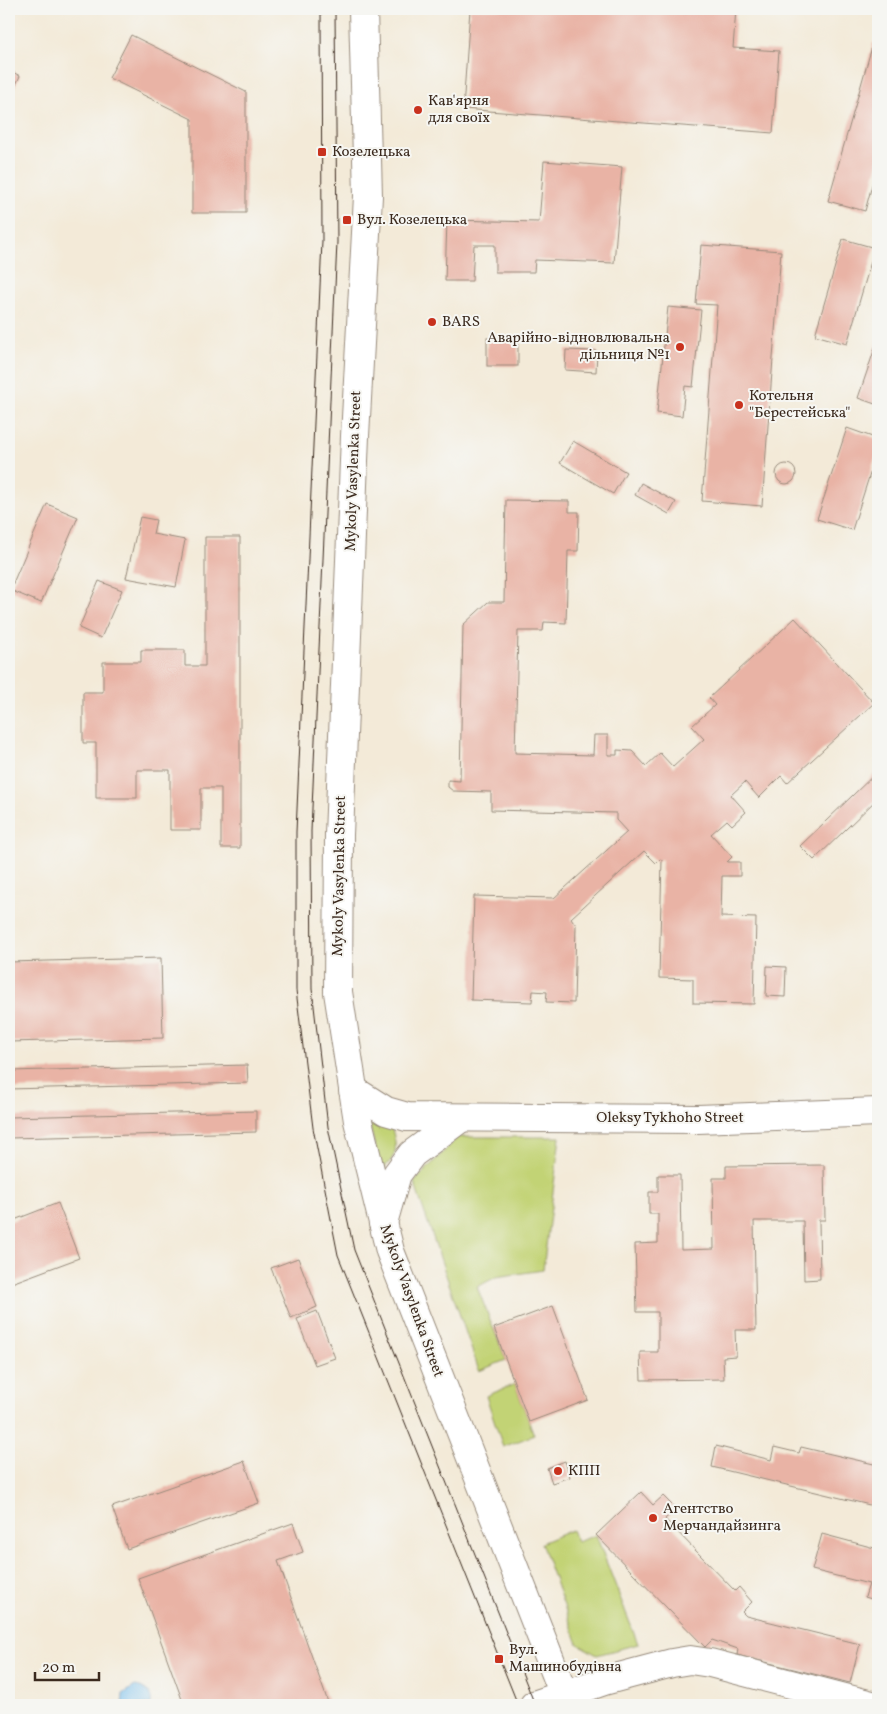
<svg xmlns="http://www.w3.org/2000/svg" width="887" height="1714" font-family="Vollkorn,serif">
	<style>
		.green { fill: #c2d375; stroke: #7e7e4a }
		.water { fill: #75bded; stroke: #587486 }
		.building { fill: #e9b3a5 }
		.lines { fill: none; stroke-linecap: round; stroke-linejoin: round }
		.minor-casing { stroke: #978a7b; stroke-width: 30 }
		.major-casing { stroke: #978a7b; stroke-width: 30 }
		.minor { stroke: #fff; stroke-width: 28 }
		.major { stroke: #fff; stroke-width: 28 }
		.tram { stroke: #3b2a1e; stroke-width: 1 }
		.poi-dot { fill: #c8321e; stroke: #f6f6f2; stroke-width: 2 }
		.labels { text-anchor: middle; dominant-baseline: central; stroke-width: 4; stroke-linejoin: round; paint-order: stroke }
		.poi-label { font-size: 15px; fill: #3b2a1e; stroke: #f6f6f2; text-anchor: start }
		.street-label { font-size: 15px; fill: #3b2a1e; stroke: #f6f6f2 }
	</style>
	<rect width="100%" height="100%" fill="#f6f6f2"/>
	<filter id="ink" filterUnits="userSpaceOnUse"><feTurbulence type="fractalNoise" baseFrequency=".02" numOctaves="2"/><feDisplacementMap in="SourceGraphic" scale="10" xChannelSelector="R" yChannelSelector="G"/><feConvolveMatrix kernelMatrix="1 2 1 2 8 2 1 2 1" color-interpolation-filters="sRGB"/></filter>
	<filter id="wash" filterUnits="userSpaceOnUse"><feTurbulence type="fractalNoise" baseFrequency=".0096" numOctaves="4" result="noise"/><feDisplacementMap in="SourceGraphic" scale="20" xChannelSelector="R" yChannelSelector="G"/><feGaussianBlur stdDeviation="1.12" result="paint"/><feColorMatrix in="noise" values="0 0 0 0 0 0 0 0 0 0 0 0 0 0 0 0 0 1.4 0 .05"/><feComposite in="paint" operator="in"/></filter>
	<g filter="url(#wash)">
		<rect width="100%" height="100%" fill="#f3ead8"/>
		<g class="green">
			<path d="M 368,1119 L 379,1121 L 392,1129 C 398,1150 397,1156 381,1171 Z"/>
			<polygon points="458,1137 560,1137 543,1270 496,1277 477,1287 506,1360 479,1371 414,1182"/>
			<polygon points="515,1384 534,1435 503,1447 486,1396"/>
			<polygon points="572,1530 577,1542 596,1535 638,1644 597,1655 578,1644 541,1543"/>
		</g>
		<path class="water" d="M 135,1686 C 146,1687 153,1694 151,1705 L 122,1705 L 123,1694 Z"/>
		<g id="blocks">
			<g class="building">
				<polygon points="470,9 736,9 733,48 779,51 773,133 463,109"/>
				<polygon points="131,35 246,92 246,213 192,213 192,119 109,78"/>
				<polygon points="873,43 878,45 878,163 865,211 828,201"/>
				<polygon points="9,70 20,76 9,99"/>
				<polygon points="544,161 622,167 614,263 535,260 534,272 495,272 495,245 474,245 472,281 445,281 447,220 539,222"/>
				<polygon points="843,239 875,248 847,344 815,335"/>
				<polygon points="701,245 781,251 762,506 702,501 717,305 696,304"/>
				<polygon points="668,307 701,310 693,387 685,386 682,416 657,413"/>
				<rect x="487" y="338" width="31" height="28"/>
				<polygon points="878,339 878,405 858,398"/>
				<polygon points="566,350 597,351 596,372 565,370"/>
				<polygon points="847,428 878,439 878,449 852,530 817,519"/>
				<polygon points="573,441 626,472 613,494 560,463"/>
				<circle cx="786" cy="474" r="10"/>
				<polygon points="641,483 676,502 669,514 635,495"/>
				<polygon points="506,500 569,501 569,512 579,512 578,551 568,551 566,623 544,622 543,631 518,631 515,753 593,755 594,735 608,735 608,755 617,755 617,750 632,751 646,766 660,753 673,767 704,739 692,726 715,705 709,698 795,618 874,703 787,783 781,776 759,798 745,782 731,795 746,812 732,825 727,820 711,834 732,857 727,862 740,862 740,876 722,876 721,917 756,918 754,1004 693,1003 693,979 659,978 662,860 660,859 656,863 644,851 571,918 576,925 574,1003 546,1002 547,992 533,991 532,1002 471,1000 474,896 554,898 627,832 616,820 616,813 491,810 491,792 453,791 448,787 448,780 460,781 463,625 488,602 504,602"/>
				<polygon points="47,504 78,517 41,603 10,590"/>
				<polygon points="140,517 156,520 153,534 185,540 176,587 126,578"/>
				<polygon points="205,537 240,537 240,848 221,848 221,788 201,788 201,830 170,830 170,770 137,770 137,798 96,798 96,743 83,743 83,692 103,692 103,662 141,662 141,650 185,650 185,666 205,666"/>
				<polygon points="99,581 122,590 101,638 79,628"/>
				<polygon points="878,771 878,798 814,860 800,846"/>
				<polygon points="161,958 163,1038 9,1042 9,962"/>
				<polygon points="767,966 786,967 785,997 766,996"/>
				<polygon points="247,1065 248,1083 9,1089 9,1071"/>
				<polygon points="256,1111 256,1132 9,1138 9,1117"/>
				<polygon points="824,1165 825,1220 819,1220 820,1279 804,1280 803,1221 754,1221 756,1330 735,1330 736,1356 723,1357 724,1379 641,1380 640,1352 658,1352 658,1312 637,1312 635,1244 658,1243 658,1214 649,1214 649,1192 658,1192 658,1175 680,1175 681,1250 714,1249 713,1178 726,1178 726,1166"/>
				<polygon points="58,1203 79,1258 9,1284 9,1222"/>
				<polygon points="298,1258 317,1307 291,1318 271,1268"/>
				<polygon points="553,1306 588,1400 529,1422 494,1328"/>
				<polygon points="317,1311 335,1358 315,1365 297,1319"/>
				<polygon points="716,1446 771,1460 774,1447 799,1453 801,1447 878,1465 878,1507 712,1467"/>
				<polygon points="244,1461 259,1503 127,1549 112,1507"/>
				<polygon points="565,1461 570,1477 552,1483 547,1468"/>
				<polygon points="641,1492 653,1505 663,1496 676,1509 665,1519 735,1591 739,1587 752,1602 742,1612 746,1616 860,1644 850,1683 737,1655 738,1649 712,1640 705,1647 596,1535"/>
				<polygon points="293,1523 303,1552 278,1561 329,1705 184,1705 138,1578"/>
				<polygon points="822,1534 878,1549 878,1601 865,1597 869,1584 812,1570"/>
			</g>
		</g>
	</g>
	<g filter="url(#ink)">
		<use href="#blocks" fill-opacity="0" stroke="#978a7b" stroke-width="1"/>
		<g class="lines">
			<g class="minor-casing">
				<g id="minor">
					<polyline points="353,1090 386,1111 407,1117 698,1119 878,1112"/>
					<polyline points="383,1223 397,1174 412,1154 461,1118"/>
					<polyline points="534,1705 604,1681 672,1663 690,1660 710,1663 872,1705"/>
				</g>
			</g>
			<g class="major-casing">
				<polyline id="major" points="363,9 368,196 355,436 339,835 338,992 358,1121 390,1251 568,1705"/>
			</g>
			<use href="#minor" class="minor"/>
			<use href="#major" class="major"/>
			<g class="tram">
				<polyline points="321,9 322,241 296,832 296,990 313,1128 338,1255 518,1705"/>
				<polyline points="335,9 337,242 311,831 312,989 328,1127 354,1250 535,1705"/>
			</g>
		</g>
	</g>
	<g class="poi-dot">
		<circle cx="418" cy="110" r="5"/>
		<rect x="317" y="147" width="10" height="10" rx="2.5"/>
		<rect x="342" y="215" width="10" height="10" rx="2.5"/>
		<circle cx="432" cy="322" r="5"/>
		<circle cx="680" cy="347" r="5"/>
		<circle cx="739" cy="405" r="5"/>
		<circle cx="558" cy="1471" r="5"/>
		<circle cx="653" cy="1518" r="5"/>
		<rect x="494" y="1654" width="10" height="10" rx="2.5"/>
	</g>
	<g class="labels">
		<g class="poi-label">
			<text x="428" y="101">Кав'ярня<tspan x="428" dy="17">для своїх</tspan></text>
			<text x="332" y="152">Козелецька</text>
			<text x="357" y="220">Вул. Козелецька</text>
			<text x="442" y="322">BARS</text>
			<text x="670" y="338" text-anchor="end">Аварійно-відновлювальна<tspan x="670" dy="17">дільниця №1</tspan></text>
			<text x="749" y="396">Котельня<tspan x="749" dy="17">"Берестейська"</tspan></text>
			<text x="568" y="1471">КПП</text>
			<text x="663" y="1509">Агентство<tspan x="663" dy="17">Мерчандайзинга</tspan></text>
			<text x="509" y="1650">Вул.<tspan x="509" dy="17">Машинобудівна</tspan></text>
		</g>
		<g class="street-label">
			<text transform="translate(354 471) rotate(-88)">Mykoly Vasylenka Street</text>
			<text transform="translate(340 876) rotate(-89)">Mykoly Vasylenka Street</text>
			<text x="670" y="1118">Oleksy Tykhoho Street</text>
			<text transform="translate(411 1301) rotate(70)">Mykoly Vasylenka Street</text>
		</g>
	</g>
	<rect width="887" height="1714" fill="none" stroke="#f6f6f2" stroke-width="30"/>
	<path d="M35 1672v8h64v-8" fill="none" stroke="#3b2a1e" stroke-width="2.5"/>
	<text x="42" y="1672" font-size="15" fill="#3b2a1e" stroke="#f6f6f2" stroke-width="4" paint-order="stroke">20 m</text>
</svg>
